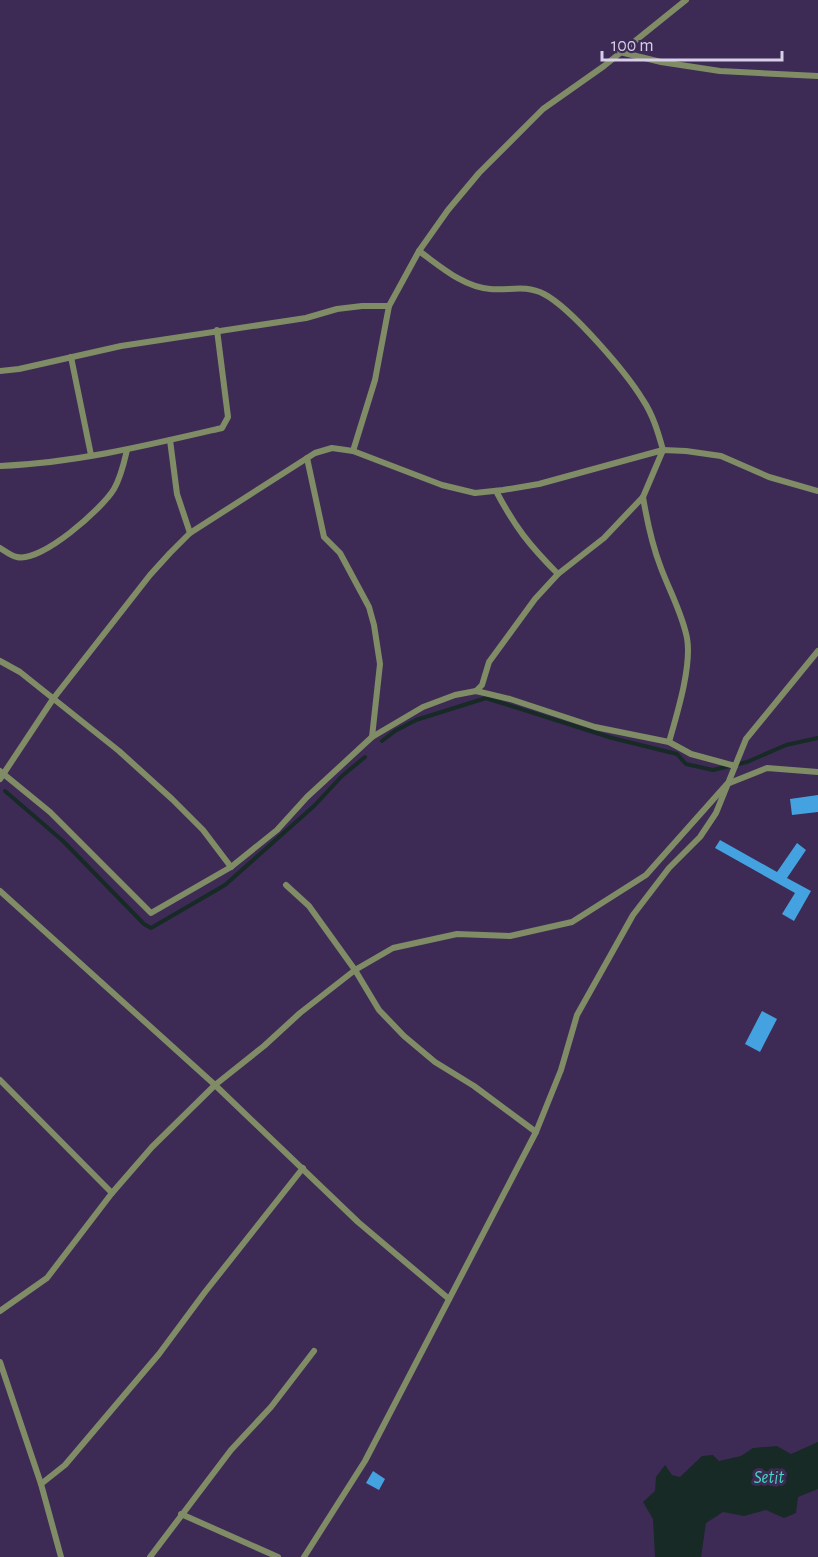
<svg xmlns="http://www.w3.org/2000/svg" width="818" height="1557" font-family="'Alegreya Sans',sans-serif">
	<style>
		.water { fill: #172a26 }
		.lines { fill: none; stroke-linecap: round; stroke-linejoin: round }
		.stream { stroke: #172a26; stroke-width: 4 }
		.building { fill: #45a2e1 }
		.minor { stroke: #808c65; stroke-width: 6 }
		.labels { text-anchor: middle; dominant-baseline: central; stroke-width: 6; stroke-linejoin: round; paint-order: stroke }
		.water-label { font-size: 18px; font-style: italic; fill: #45d8c4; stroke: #3d2b55 }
	</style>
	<rect width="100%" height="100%" fill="#3d2b55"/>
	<polygon class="water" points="818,1442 818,1489 798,1497 796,1513 784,1518 766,1510 744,1516 723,1512 706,1523 701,1557 655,1557 653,1519 643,1502 655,1491 656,1477 665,1465 672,1475 680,1477 702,1456 713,1455 719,1461 741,1456 753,1448 777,1446 791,1454"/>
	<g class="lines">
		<g class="stream">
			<polyline points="382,741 395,731 416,720 486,698 612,738 677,754 686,764 713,770 747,762 786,745 818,738"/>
			<polyline points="5,791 63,841 144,924 151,928 225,885 314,806 342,776 365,757"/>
		</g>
	</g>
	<g class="building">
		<polygon points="818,795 818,812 792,815 790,799"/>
		<polygon points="720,840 777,872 797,843 806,850 787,878 811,891 794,921 782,914 795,893 715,848"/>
		<polygon points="762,1011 777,1019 760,1052 745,1044"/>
		<polygon points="373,1471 385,1479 379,1490 366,1483"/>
	</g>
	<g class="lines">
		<g class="minor">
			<polyline points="620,52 661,62 720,71 818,76"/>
			<path d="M 419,251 C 440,266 463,287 490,289 C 509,291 525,284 544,294 C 571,308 626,372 643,400 C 653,415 658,432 663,450 L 643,497 L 604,538 L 558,574 L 535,599 L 489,662 L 482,685 L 476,691"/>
			<polyline points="71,357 91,455"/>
			<polyline points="0,371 19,369 121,346 306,318 337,309 362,306 389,306"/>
			<polyline points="170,440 177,494 190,533"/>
			<polyline points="353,451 375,380 389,306 419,251 448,210 479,173 543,109 604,66 686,0"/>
			<polyline points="307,458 324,537 340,553 369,607 374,625 380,664 372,737"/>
			<path d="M 0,466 C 75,463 149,445 222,428 L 228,417 L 217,330"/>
			<path d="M 496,491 C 515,527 529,545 558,574"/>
			<path d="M 643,497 C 647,521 652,545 661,568 C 670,592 682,613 687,638 C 692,666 677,714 669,742"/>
			<path d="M 0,548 C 5,551 11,556 17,557 C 41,563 102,509 114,489 C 121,477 124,463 127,450"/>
			<polyline points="0,661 20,672 119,751 172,799 203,830 231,867"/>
			<polyline points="0,771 50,812 151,913 231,867 277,830 307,797 372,737 423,707 455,695 476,691 510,699 595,727 669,742 691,754 735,766"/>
			<polyline points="0,779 53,699 150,575 170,553 190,533 315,453 332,448 353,451 442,485 475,493 503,490 539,484 663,450 686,451 721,456 769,477 818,491"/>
			<polyline points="286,885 309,906 355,970 379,1010 404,1036 435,1062 474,1086 536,1132"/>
			<polyline points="0,891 215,1085 358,1222 449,1299"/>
			<polyline points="0,1080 112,1193"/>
			<polyline points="0,1311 47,1278 112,1193 152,1147 215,1085 264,1046 300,1013 355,970 393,948 457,934 510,936 572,922 646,875 727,784 767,768 818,772"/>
			<polyline points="0,1362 41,1484 61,1557"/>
			<polyline points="41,1484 65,1465 159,1354 205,1292 303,1168"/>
			<polyline points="181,1514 278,1557"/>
			<polyline points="150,1557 231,1450 271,1407 314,1351"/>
			<polyline points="304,1557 365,1461 536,1132 561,1070 577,1015 633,915 669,868 700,837 716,813 746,739 818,651"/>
		</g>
	</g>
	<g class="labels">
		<g class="water-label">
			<text x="769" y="1478">Setit</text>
		</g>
	</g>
	<path d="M602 51v9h180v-9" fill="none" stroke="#d7cee8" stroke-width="3"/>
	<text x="611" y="51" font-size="18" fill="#d7cee8" stroke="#3d2b55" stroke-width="4.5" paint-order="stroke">100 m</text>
</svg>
